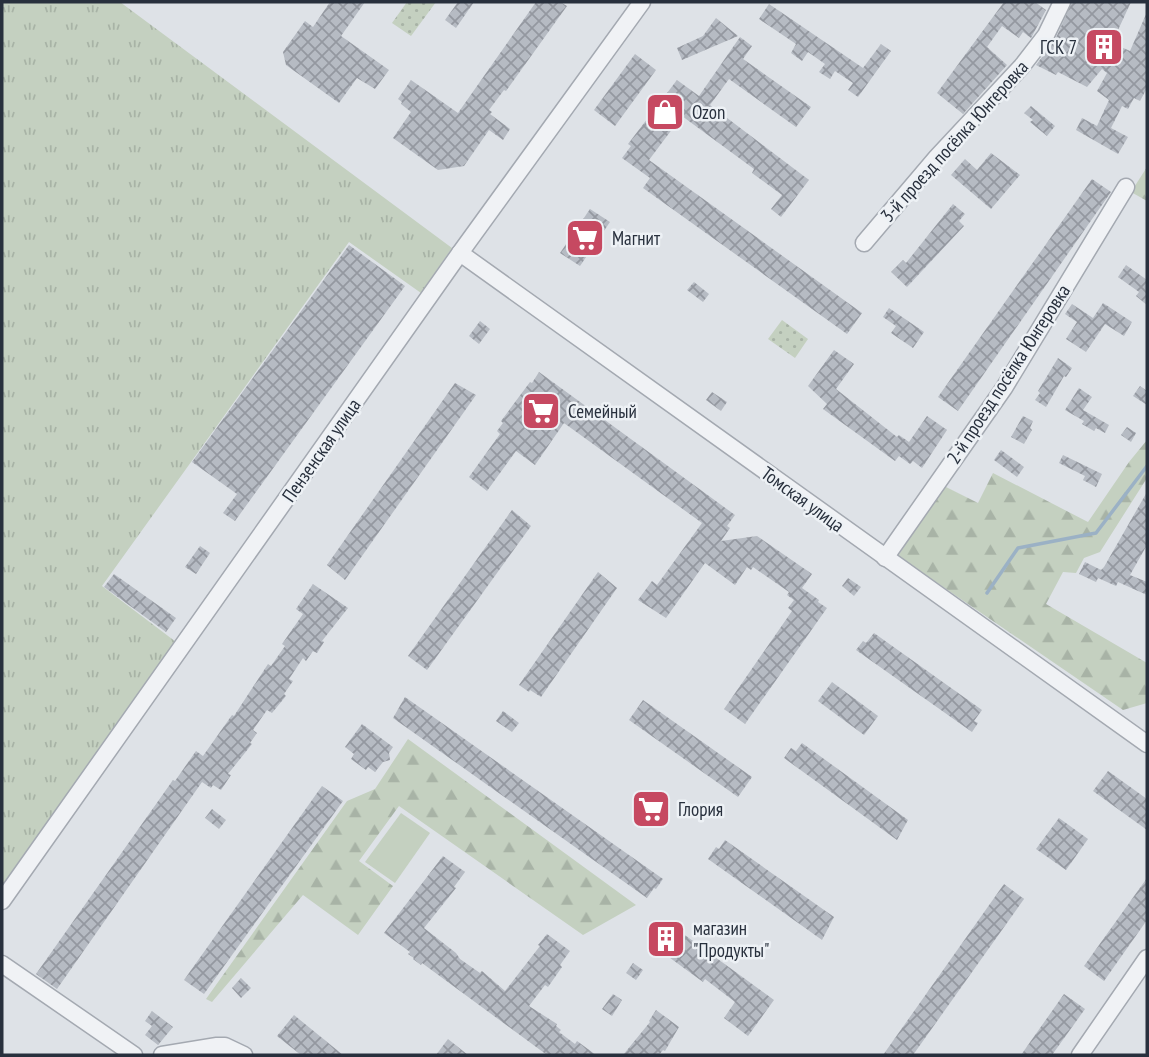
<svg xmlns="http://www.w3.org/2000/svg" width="1149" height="1057" font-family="'PT Sans Narrow',sans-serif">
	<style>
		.grass { fill: url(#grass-tufts) }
		.forest { fill: url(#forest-firs) }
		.park { fill: url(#park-dots) }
		.pitch { fill: #c4d0c0 }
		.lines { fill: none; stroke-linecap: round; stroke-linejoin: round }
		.stream { stroke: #9bb1c5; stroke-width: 3.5 }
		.building { fill: url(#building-cross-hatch) }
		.minor-casing { stroke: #a4a9b1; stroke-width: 19 }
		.minor { stroke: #f0f2f5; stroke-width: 16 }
		.labels { text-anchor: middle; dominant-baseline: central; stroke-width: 5; stroke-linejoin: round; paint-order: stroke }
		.poi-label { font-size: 19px; fill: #28303d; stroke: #edf1f5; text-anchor: start }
		.street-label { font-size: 19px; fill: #28303d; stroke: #edf1f5 }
	</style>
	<defs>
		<pattern id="grass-tufts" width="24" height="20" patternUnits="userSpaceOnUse" patternTransform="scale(1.75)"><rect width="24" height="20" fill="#c4d0c0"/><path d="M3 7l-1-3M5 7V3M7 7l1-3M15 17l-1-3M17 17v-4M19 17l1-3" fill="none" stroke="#a8b3a6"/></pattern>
		<pattern id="forest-firs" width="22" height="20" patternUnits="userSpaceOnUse" patternTransform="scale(1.75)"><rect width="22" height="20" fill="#c4d0c0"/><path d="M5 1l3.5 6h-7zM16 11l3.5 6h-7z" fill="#a8b3a6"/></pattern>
		<pattern id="park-dots" width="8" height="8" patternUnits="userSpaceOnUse" patternTransform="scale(1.75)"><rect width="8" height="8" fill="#c4d0c0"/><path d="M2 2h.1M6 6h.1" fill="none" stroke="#a8b3a6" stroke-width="1.8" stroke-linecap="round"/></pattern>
		<pattern id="building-cross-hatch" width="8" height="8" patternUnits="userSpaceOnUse" patternTransform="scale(1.75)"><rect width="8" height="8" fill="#b6bbc3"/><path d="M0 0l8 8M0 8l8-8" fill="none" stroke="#9498a0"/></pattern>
	</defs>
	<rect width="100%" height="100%" fill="#dee2e7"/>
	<polygon class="grass" points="2,2 120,2 452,248 421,293 349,242 102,586 176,642 2,889"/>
	<g class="forest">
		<polygon points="1147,167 1147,201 1131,192"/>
		<polygon points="1147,440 1147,478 1100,552 1084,558 1076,573 1063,572 1046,604 1147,663 1147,703 1123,710 898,556 944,486 978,503 993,473 1088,522 1129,462"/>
		<polygon points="408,739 636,905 583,935 399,806 359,861 393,886 358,935 303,895 212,1002 206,999 347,801 375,789"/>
	</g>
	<g class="park">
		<polygon points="407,2 436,2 411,36 392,23"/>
		<polygon points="782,320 808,339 795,358 768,339"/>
	</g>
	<polygon class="pitch" points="401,813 430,833 395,883 365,862"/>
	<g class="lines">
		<polyline class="stream" points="987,593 1018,548 1096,533 1147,466"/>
	</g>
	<g class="building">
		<polygon points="330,2 365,2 341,36 389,70 375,89 357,78 339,103 286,65 283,52 305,21 313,27"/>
		<polygon points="458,2 474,2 456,28 445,20"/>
		<polygon points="536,2 560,2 567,6 506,91 504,90 489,110 492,112 490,114 510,129 503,140 489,130 464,166 438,170 393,138 411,112 401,104 402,102 398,99 411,80 458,113"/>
		<polygon points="1004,2 1035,2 1046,10 1031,38 1023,32 1019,38 1002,26 987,47 1007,65 963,114 937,93"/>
		<polygon points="1072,2 1131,2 1112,43 1130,51 1147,12 1147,88 1140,101 1134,98 1128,109 1122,106 1111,128 1128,137 1118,154 1076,130 1082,118 1097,126 1109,100 1097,91 1107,73 1102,69 1087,87 1058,72 1056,75 1036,65 1055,40"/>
		<polygon points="769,4 863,68 881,44 891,51 858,97 848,90 853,83 835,71 830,79 819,72 825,64 808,52 802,61 791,53 796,44 759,19"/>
		<polygon points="716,18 738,36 682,60 677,48 703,36"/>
		<polygon points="740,37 752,46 743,59 811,107 796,127 729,79 710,105 809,180 781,217 771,209 782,195 752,173 754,169 682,116 649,160 862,313 847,334 643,188 650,178 622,158 631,146 628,144 677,80 699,96"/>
		<polygon points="635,54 656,70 615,126 594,110"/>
		<polygon points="1031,106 1055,126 1047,136 1030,122 1033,120 1024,113"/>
		<polygon points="991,153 1020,175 991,209 951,175 965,159 977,170"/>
		<polygon points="1092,179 1111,192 958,411 938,397"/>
		<polygon points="953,204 965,214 959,221 964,226 907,287 891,272 903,260 906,263"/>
		<polygon points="590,209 610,222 580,266 560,253"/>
		<polygon points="349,245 405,286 235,521 223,513 237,494 192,462"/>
		<polygon points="1126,265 1147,280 1147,305 1136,296 1139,292 1118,277"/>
		<polygon points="694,282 709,294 703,302 687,290"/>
		<polygon points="1103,303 1132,322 1124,336 1105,324 1086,352 1066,339 1077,322 1065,314 1072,304 1093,318"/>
		<polygon points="889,308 924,332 913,348 891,333 896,326 883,317"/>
		<polygon points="480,321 490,329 479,344 469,336"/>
		<polygon points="834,350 854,364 836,389 897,437 899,435 909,442 927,416 947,430 922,468 913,461 910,464 899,456 895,461 823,409 827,404 808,386"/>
		<polygon points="1058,358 1072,368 1066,377 1064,376 1046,407 1035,400 1040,393 1038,391"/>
		<polygon points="539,372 735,515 727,526 730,528 721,541 757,536 812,574 802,588 819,600 818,602 827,608 745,724 724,709 792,611 788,608 794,600 787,595 789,592 753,567 751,570 747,567 735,585 705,563 666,618 638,600 652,581 657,585 702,523 564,423 535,465 516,451 487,491 469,477 500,434 497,431 503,423 501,421 530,382 532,383"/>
		<polygon points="455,383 476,395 345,580 327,565"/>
		<polygon points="1140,386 1147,391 1147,405 1133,396"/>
		<polygon points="1079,388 1092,397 1083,410 1109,425 1105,433 1096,428 1094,431 1082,424 1084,421 1065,410"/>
		<polygon points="712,392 727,402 721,411 706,400"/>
		<polygon points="1023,416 1033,421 1030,428 1032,430 1024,444 1011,437"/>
		<polygon points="1127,427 1136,433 1131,442 1121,435"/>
		<polygon points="1001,450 1024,467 1017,477 994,460"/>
		<polygon points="1063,455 1102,474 1096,487 1083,480 1085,476 1059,463"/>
		<polygon points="1147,492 1147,545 1130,575 1147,582 1147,595 1118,582 1116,586 1098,578 1096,582 1079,574 1085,562 1101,570 1104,567"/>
		<polygon points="512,510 531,526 427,670 408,656"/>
		<polygon points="200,546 210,553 196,574 185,567"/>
		<polygon points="598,572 617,588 541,697 530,690 529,692 519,685"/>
		<polygon points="114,574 176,618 166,632 104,587"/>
		<polygon points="848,578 861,587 854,596 842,586"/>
		<polygon points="313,584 348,608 322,641 324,642 317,653 313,651 306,661 303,658 289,679 293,681 284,694 286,696 272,713 267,710 253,730 257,733 250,743 252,744 228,774 231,775 221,790 213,785 211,788 202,782 57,989 36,974 173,780 175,781 196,751 203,756 232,715 234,716 268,664 271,666 285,646 282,644 303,614 296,609"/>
		<polygon points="874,633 982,710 974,721 978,723 972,732 856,650 863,641 866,643"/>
		<polygon points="832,682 878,716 864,735 818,701"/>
		<polygon points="405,697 663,879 656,889 654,888 647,898 393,718"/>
		<polygon points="643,700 752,777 738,797 629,720"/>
		<polygon points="503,711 519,723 512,732 496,721"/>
		<polygon points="362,724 393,747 389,753 390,760 383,762 375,772 368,767 366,770 351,759 354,754 345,747"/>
		<polygon points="802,743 908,820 897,840 784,758 791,748 796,751"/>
		<polygon points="1108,771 1147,799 1147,830 1093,791"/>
		<polygon points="322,786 343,801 204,994 184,980"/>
		<polygon points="647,794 667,809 656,824 636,810"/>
		<polygon points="212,809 226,820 219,829 205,818"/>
		<polygon points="1059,818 1088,839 1066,870 1036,849"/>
		<polygon points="725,840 834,917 822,940 708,859 716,847 719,849"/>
		<polygon points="443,856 465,872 454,887 456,888 424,928 456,953 460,959 480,973 482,971 505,991 540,946 538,945 547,934 570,951 560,965 562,967 548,987 545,985 529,1006 557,1024 556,1026 561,1030 559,1032 575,1044 577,1041 596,1055 547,1055 422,963 421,965 413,959 414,958 408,954 410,952 384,933"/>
		<polygon points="1147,878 1147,920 1104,981 1084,966"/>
		<polygon points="1004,884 1024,899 913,1055 883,1055"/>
		<polygon points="667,922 774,1000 748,1036 724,1018 735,1002 705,979 703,982 651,944"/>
		<polygon points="633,963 643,970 636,980 626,973"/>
		<polygon points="241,978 251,988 241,998 232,988"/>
		<polygon points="613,994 622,1000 612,1016 602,1009"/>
		<polygon points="1064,994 1085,1009 1052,1055 1021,1055"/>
		<polygon points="656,1010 679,1027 665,1051 663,1050 659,1055 623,1055 650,1022 649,1021"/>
		<polygon points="152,1011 173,1027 158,1045 145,1035 152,1026 145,1021"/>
		<polygon points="294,1015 343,1055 301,1055 277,1036"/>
		<polygon points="448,1039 468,1055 436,1055"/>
	</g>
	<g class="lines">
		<g class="minor-casing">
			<g id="minor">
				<polyline points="864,243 937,157 1022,66 1046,35 1062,2"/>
				<polyline points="460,253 1147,744"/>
				<polyline points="885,558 1004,388 1126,187"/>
				<polyline points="2,901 460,253 642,2"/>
				<polyline points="2,964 134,1055"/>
				<polyline points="162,1055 217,1046 225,1046 244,1055"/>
				<polyline points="1080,1055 1147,958"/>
			</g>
		</g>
		<use href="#minor" class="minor"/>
	</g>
	<defs>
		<g id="building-square" transform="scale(2.0125)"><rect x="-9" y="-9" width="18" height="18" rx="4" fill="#c64961" stroke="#edf1f5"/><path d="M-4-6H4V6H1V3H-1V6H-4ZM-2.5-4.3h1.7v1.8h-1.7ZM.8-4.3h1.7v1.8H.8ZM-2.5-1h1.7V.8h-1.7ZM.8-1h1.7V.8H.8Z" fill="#fff"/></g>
		<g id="shop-square" transform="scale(2.0125)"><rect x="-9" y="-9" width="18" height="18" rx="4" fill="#c64961" stroke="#edf1f5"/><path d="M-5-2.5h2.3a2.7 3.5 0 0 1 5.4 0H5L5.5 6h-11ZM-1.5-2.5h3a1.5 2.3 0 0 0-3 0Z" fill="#fff"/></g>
		<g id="supermarket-square" transform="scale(2.0125)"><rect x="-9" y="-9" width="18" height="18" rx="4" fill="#c64961" stroke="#edf1f5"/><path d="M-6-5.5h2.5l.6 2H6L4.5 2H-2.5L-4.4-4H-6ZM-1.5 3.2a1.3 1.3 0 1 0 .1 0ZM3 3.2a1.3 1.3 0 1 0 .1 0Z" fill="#fff"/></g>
	</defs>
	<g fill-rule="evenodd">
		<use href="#building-square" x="1104" y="47"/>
		<use href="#shop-square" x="665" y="112"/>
		<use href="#supermarket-square" x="585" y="238"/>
		<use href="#supermarket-square" x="541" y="411"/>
		<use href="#supermarket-square" x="651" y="809"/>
		<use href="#building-square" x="666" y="939"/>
	</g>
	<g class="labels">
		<g class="poi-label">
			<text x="1077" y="47" text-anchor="end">ГСК 7</text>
			<text x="692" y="112">Ozon</text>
			<text x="612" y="238">Магнит</text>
			<text x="568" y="411">Семейный</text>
			<text x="678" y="809">Глория</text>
			<text x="693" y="928">магазин<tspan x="693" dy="22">"Продукты"</tspan></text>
		</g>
		<g class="street-label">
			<text transform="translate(954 141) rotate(-48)">3-й проезд посёлка Юнгеровка</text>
			<text transform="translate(1008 374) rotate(-57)">2-й проезд посёлка Юнгеровка</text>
			<text transform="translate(321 450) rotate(-55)">Пензенская улица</text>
			<text transform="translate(803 499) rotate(36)">Томская улица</text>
		</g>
	</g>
	<rect width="1149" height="1057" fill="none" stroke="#28303d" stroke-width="7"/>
</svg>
